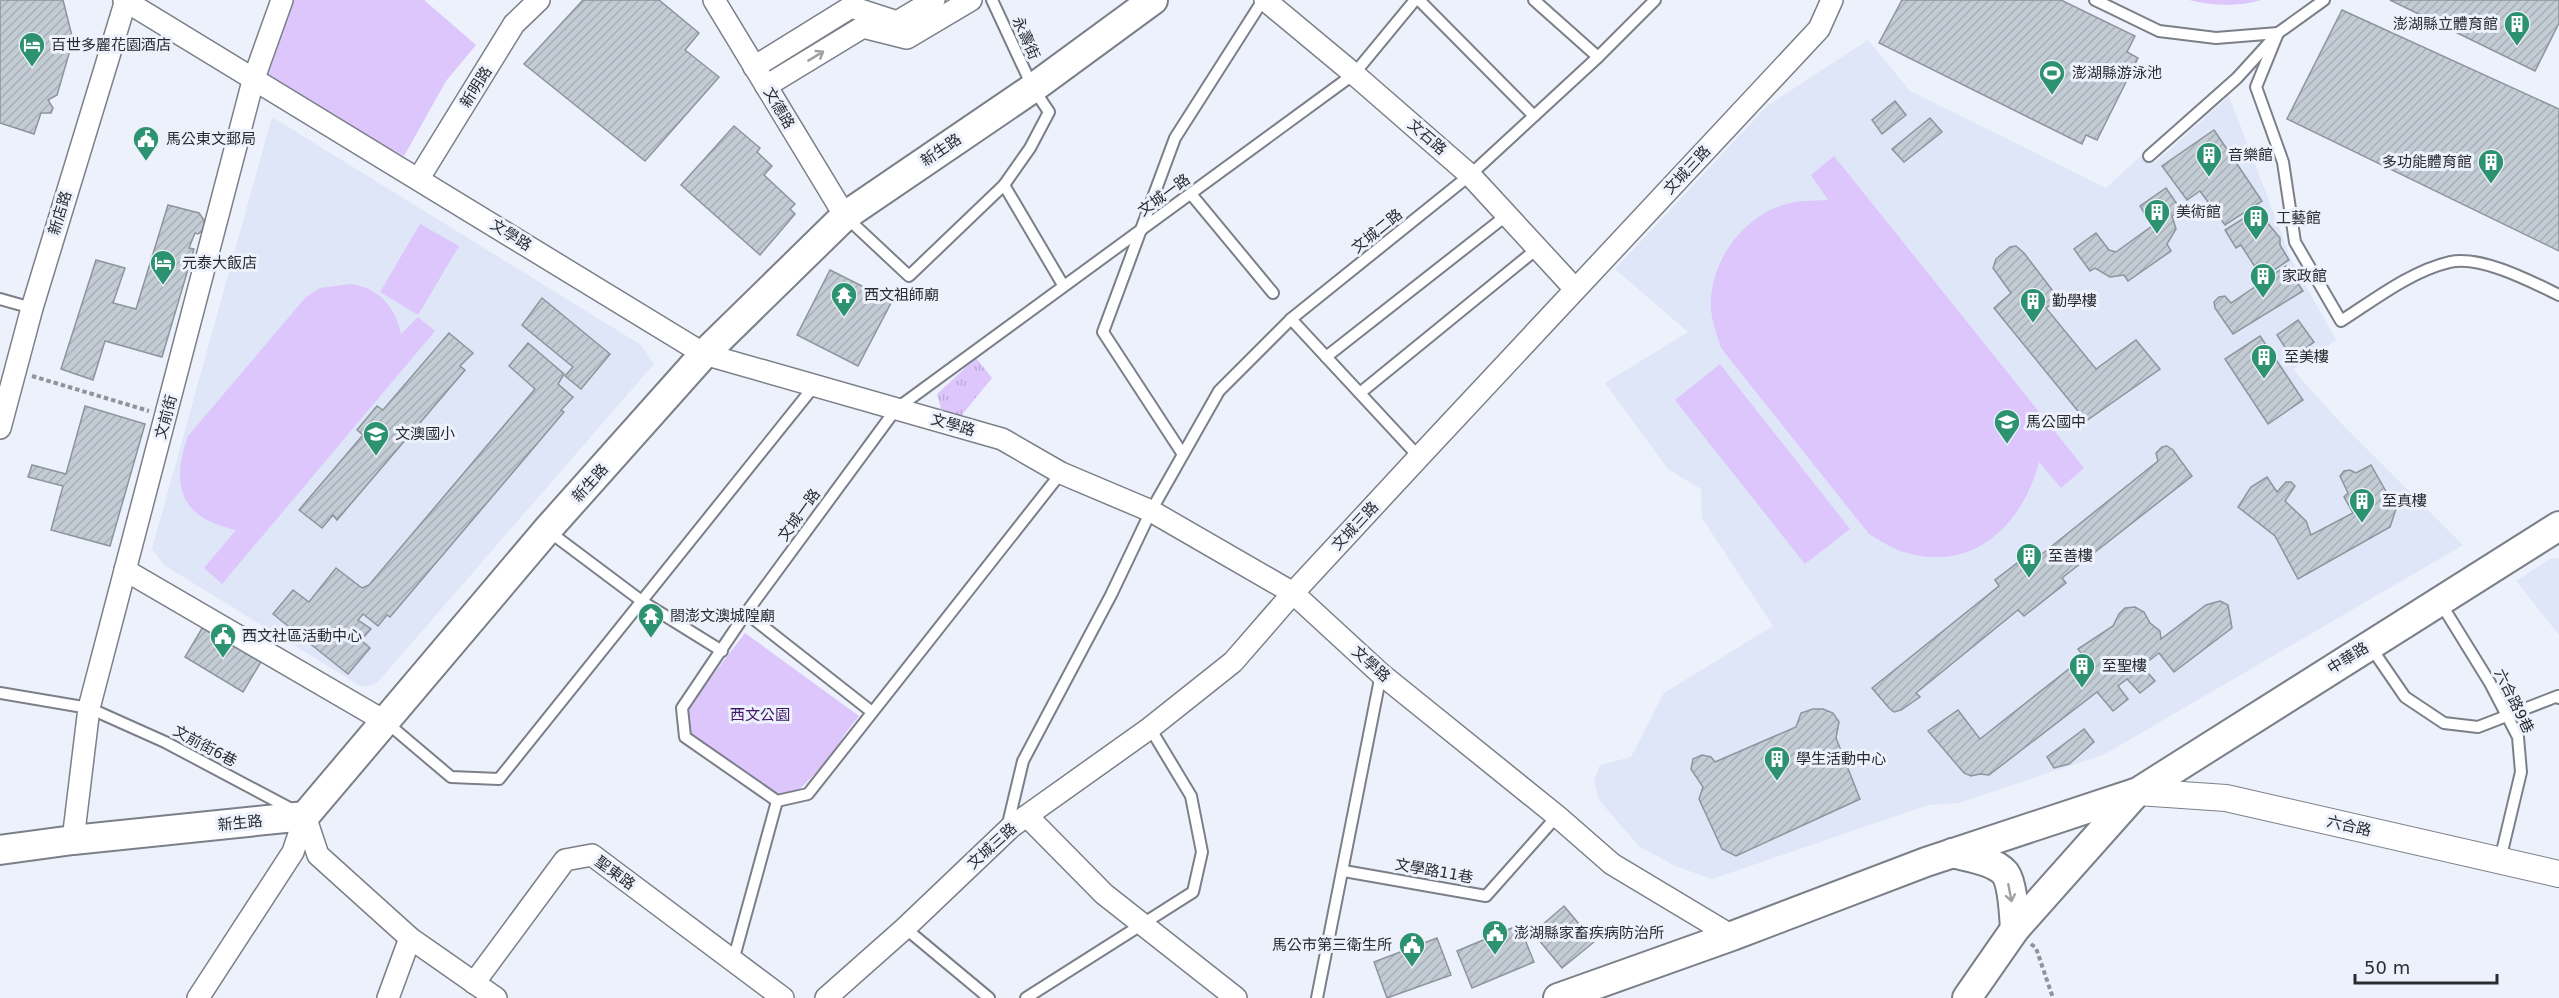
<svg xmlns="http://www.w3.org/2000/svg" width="2559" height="998" font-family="'DejaVu Sans','Noto Sans TC',sans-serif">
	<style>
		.built { fill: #dee6f7 }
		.grass { fill: url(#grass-tufts) }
		.park { fill: #ddc6fc }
		.building { fill: url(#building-hatch); stroke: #8c959c; stroke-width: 1.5 }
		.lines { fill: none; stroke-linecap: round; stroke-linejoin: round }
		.service-casing { stroke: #7b7f88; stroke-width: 14 }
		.minor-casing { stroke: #7b7f88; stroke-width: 24 }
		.tertiary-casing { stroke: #7b7f88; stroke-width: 28 }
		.secondary-casing { stroke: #7b7f88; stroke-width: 32 }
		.path { stroke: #8f939a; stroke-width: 4; stroke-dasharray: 4.5 3; stroke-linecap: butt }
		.service { stroke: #fff; stroke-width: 10 }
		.minor { stroke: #fff; stroke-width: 21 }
		.tertiary { stroke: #fff; stroke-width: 26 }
		.secondary { stroke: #fff; stroke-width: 28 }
		.oneway { stroke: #9fa0a2 }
		.labels { text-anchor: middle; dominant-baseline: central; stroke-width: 6; stroke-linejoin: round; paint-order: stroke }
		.poi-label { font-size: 15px; fill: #2a2c30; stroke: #ecf1fb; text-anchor: start }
		.street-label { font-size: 15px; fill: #2a2c30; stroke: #ecf1fb }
		.park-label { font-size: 15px; fill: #3f1563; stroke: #ecf1fb }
	</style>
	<defs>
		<pattern id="grass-tufts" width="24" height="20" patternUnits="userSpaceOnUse" patternTransform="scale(1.5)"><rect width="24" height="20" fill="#ddc6fc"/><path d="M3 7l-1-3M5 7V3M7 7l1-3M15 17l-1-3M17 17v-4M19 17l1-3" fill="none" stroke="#beaad8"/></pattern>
		<pattern id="building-hatch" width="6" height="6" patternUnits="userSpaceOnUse" patternTransform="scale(1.5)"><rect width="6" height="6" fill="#c3ccd4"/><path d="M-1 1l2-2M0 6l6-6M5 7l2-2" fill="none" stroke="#a8afb6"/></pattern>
	</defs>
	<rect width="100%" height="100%" fill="#ecf1fb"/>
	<g class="built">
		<polygon points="1868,40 1910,91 2106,188 2146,151 2155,163 2229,96 2291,259 2336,340 2293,370 2339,421 2463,545 2105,754 1958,803 1928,805 1712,879 1675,866 1639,846 1599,800 1594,781 1600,765 1631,757 1664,693 1773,626 1702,518 1701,489 1668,469 1605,383 1688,332 1615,269 1767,106"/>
		<polygon points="272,117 641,345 654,364 376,684 362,687 164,565 152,549"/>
		<polygon points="2559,558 2559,635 2516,581 2550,559"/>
	</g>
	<polygon class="grass" points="976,358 992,378 961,416 941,409 937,394"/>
	<g class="park">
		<polygon points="288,0 424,0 476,45 446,81 404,156 259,79"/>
		<path d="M 2189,0 L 2261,0 C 2238,7 2211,6 2189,0 Z"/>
		<path d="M 1834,156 L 2084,468 L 2061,488 L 2039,462 C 2022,528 1969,576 1898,550 C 1888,546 1878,539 1869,534 L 1721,348 C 1718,338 1714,328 1712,317 C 1704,271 1738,219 1783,205 C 1798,200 1812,201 1828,200 L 1811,175 Z"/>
		<polygon points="420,224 459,246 418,315 380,292"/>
		<path d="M 350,284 C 378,287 396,307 401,334 L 418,317 L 435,331 L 222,584 L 204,568 L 236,530 C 181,518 170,487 188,436 L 306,297 L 320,288 Z"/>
		<polygon points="1720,364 1850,529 1805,564 1675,400"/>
		<polygon points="745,633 859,716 844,735 834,754 796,793 774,795 688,736 686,710"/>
	</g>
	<g class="building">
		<polygon points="0,0 63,0 73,40 57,95 48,100 53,108 51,113 41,113 34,134 0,123"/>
		<polygon points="583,0 659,0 699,33 685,50 719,77 645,161 524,64"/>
		<polygon points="1902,0 2061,0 2135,36 2127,52 2138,58 2097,140 2086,135 2082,144 1879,43"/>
		<polygon points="2390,0 2559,0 2559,23 2535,71"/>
		<polygon points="2342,10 2559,109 2559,251 2287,119"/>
		<polygon points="1895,101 1906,115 1882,134 1872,120"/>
		<polygon points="1930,118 1942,132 1904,162 1892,149"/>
		<polygon points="734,126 760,148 757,152 772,166 764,175 795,204 790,209 795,214 760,255 681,185"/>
		<polygon points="2214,130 2262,201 2225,225 2200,191 2187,200 2162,166"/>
		<polygon points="2166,188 2181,210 2172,216 2176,229 2167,244 2171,251 2128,281 2124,275 2110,277 2095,268 2090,271 2074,249 2096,233 2109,250 2116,252 2152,226 2140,206"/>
		<polygon points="168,205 199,213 204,220 204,224 202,231 198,234 195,233 189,248 194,249 162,357 105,341 93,380 61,369 96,260 125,268 113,303 136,309"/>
		<polygon points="2257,210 2280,238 2280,245 2289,260 2262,278 2241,245 2236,248 2225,230"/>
		<polygon points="2016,246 2024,253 2059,299 2046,308 2096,369 2136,340 2160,369 2086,421 1994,308 2011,293 1993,268 1996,259 2010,247"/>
		<polygon points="2286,266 2303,291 2233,334 2215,308 2214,302 2219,297 2225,296 2231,303"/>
		<polygon points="830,270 892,301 858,366 797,335"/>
		<polygon points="542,298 610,354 581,389 565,376 573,367 522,325"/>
		<polygon points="2298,320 2314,342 2292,358 2277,335"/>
		<polygon points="449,333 473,353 460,366 465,370 337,520 333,515 322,528 299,510 363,435 357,430 377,406 383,410"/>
		<polygon points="2260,336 2303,400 2268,424 2225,359"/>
		<polygon points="528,343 564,374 558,384 573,397 561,410 564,412 390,617 387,615 378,626 363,614 358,620 371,629 361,640 370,648 348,674 273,614 293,590 309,602 336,568 362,588 369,585 535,389 509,366"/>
		<polygon points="85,406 145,424 110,546 51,530 63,486 28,477 32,465 66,474"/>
		<polygon points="2167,446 2173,450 2192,476 2062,578 2066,583 2024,616 2018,610 1916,693 1920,697 1901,710 1894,712 1889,708 1872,688 1999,586 1995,580 2037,548 2042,554 2158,461 2156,453 2162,447"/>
		<polygon points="2371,465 2396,509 2390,527 2298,579 2275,536 2238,507 2251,487 2267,477 2277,492 2286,482 2291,482 2295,486 2285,501 2306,521 2311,535 2353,513 2344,497 2348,493 2340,476 2344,471 2350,470 2356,473"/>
		<polygon points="2220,601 2228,605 2232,628 2174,672 2159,653 2142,666 2155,681 2140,693 2127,679 2118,686 2128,699 2113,711 2097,692 1989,775 1980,774 1971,776 1964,773 1928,731 1958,710 1980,739 2084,657 2078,649 2113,626 2119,614 2125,608 2135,607 2144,612 2150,623 2160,631 2161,639 2206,605"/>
		<polygon points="204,625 262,660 243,692 185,657"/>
		<polygon points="1813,709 1823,709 1833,713 1839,722 1836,738 1860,799 1736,856 1722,849 1699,799 1703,787 1691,769 1693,759 1702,755 1711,757 1715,762 1796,727 1801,713"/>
		<polygon points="2084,729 2094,742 2069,764 2054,768 2047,757"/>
		<polygon points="1564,906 1594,942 1562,968 1533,933"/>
		<polygon points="1519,925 1534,962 1472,988 1457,951"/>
		<polygon points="1437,938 1451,975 1387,998 1374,962"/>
	</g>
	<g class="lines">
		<g class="service-casing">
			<g id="service">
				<polyline points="1419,0 1534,116"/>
				<polyline points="1534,0 1598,57"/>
				<path d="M 2095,0 L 2159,31 L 2216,38 L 2278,33 L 2256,87 L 2283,162 L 2295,242 L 2341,321 C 2374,300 2411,271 2450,262 C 2481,255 2532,282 2559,295"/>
				<polyline points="2149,156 2237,78 2278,33 2324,0"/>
				<polyline points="1004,185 1063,285"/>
				<polyline points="1191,194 1273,293"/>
				<polyline points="847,218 909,276 1004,185 1030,148 1049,112 1033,88 992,0"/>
				<polyline points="0,299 32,308"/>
				<polyline points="1291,319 1419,457"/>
				<polyline points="1326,357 1507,215"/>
				<polyline points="1360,393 1538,248"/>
				<polyline points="1182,453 1103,332 1175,138 1263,0"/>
				<polyline points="1061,473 808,794 777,801 685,737 682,708 746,613 896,409 1354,74 1415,0"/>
				<polyline points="547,530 643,602 722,651"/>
				<polyline points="2440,602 2490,683 2518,737 2521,772 2500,860"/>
				<polyline points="746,613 872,712"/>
				<polyline points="2370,646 2405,697 2444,723 2478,727 2558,696 2559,698"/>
				<polyline points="0,693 89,708 165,742 295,811"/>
				<polyline points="386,722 451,777 499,779 815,385"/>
				<polyline points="1007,828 1023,761 1111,595 1151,511 1219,391 1291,319 1470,175 1598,57 1655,0"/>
				<polyline points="1344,871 1486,896 1557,816"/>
				<polyline points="905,928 989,998"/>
				<polyline points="733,961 777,801"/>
				<polyline points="1026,998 1193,892 1202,852 1191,796 1150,728"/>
				<polyline points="1317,998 1381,674"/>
			</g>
		</g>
		<g class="minor-casing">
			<g id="minor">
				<polyline points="124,0 704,354 1002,439 1061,473 1151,511 1293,593 1381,674 1557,816 1612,864 1732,936"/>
				<polyline points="714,0 845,216"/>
				<polyline points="1265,0 1354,74 1470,175 1575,289"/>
				<polyline points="754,67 851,7 897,22 934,0"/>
				<polyline points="766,86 863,27 907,38 971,0"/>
				<polyline points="419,178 514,24 539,0"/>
				<polyline points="0,428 32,308 126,0"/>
				<polyline points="125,570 386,722"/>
				<polyline points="305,816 318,855 410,938 496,998"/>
				<polyline points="1027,816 1104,894 1236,998"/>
				<polyline points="73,840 89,708 253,81 282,0"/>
				<polyline points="474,983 565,860 592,855 783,998"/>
				<polyline points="198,998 293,852 305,816"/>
				<polyline points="388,998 410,938"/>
				<polyline points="826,998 905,928 1011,827 1150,728 1233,662 1293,593 1419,457 1819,29 1832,0"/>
			</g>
		</g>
		<g class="tertiary-casing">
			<polyline id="tertiary" points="2138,792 2226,798 2559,874"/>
		</g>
		<g class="secondary-casing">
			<g id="secondary">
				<polyline points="0,850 73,840 305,816 547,530 704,354 845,216 1033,88 1153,0"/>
				<path d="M 1952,853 C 1967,857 1994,860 2005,873 C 2013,884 2014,915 2015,929"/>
				<polyline points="1558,998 1732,936 1926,862 2138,792 2559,526"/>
				<polyline points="1967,998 2015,929 2136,793"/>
			</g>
		</g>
		<g class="path">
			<polyline points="32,376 149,411"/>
			<polyline points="2031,944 2036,948 2053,998"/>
		</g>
		<use href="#service" class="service"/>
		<use href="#minor" class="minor"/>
		<use href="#tertiary" class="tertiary"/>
		<use href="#secondary" class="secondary"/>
	</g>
	<defs><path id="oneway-shaft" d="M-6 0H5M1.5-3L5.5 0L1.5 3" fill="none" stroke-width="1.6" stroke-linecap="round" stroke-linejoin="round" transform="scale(1.5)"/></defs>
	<g class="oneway">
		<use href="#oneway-shaft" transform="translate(816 56) rotate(-31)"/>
		<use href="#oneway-shaft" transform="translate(2010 893) rotate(79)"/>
	</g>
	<defs>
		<g id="building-pin" transform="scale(1.35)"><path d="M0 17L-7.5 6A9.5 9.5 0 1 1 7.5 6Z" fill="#2c926f" stroke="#ecf1fb"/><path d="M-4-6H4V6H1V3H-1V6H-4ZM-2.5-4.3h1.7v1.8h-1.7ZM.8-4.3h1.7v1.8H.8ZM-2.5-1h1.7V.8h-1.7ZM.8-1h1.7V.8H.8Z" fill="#fff"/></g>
		<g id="hotel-pin" transform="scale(1.35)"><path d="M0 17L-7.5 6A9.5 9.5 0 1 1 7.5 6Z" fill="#2c926f" stroke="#ecf1fb"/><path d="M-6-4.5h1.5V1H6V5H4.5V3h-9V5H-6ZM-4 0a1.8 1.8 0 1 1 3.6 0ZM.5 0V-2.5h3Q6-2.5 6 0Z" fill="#fff"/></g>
		<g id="stadium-pin" transform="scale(1.35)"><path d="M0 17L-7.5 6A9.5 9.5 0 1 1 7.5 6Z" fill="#2c926f" stroke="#ecf1fb"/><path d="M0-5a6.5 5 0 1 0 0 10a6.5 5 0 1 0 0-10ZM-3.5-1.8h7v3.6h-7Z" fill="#fff"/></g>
		<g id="civic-pin" transform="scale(1.35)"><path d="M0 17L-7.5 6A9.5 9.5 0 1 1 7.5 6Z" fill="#2c926f" stroke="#ecf1fb"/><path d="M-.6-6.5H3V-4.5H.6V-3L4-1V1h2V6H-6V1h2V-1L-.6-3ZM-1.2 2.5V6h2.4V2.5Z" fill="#fff"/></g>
		<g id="temple-pin" transform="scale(1.35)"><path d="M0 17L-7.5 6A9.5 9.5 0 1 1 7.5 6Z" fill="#2c926f" stroke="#ecf1fb"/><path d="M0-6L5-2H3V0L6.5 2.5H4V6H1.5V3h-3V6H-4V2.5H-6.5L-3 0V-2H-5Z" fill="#fff"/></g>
		<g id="school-pin" transform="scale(1.35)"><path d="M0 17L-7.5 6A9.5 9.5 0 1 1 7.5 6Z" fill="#2c926f" stroke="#ecf1fb"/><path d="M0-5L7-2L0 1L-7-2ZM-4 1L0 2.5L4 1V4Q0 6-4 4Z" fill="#fff"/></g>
	</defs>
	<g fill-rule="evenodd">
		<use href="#building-pin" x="2517" y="24"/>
		<use href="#hotel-pin" x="32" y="45"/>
		<use href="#stadium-pin" x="2052" y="73"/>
		<use href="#civic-pin" x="146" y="139"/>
		<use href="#building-pin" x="2209" y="155"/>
		<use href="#building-pin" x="2491" y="162"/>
		<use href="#building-pin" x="2157" y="212"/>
		<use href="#building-pin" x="2256" y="218"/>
		<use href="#hotel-pin" x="163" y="263"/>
		<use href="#building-pin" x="2263" y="276"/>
		<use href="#temple-pin" x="844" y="295"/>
		<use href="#building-pin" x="2033" y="301"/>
		<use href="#building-pin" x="2264" y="357"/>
		<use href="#school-pin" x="2007" y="422"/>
		<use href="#school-pin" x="376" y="434"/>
		<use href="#building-pin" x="2362" y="501"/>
		<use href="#building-pin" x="2029" y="556"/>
		<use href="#temple-pin" x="651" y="616"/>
		<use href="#civic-pin" x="223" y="636"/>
		<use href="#building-pin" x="2082" y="666"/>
		<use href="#building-pin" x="1777" y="759"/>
		<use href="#civic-pin" x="1495" y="933"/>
		<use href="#civic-pin" x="1412" y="945"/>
	</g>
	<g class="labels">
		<g class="poi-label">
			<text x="2498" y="24" text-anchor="end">澎湖縣立體育館</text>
			<text x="51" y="45">百世多麗花園酒店</text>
			<text x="2072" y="73">澎湖縣游泳池</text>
			<text x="166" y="139">馬公東文郵局</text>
			<text x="2228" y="155">音樂館</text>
			<text x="2472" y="162" text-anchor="end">多功能體育館</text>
			<text x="2176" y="212">美術館</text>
			<text x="2276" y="218">工藝館</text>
			<text x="182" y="263">元泰大飯店</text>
			<text x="2282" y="276">家政館</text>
			<text x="864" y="295">西文祖師廟</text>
			<text x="2052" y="301">勤學樓</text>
			<text x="2284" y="357">至美樓</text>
			<text x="2026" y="422">馬公國中</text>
			<text x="395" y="434">文澳國小</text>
			<text x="2382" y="501">至真樓</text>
			<text x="2048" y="556">至善樓</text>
			<text x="670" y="616">閤澎文澳城隍廟</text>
			<text x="242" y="636">西文社區活動中心</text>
			<text x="2102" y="666">至聖樓</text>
			<text x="1796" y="759">學生活動中心</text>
			<text x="1514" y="933">澎湖縣家畜疾病防治所</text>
			<text x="1392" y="945" text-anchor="end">馬公市第三衛生所</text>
		</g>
		<g class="street-label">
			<text transform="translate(1026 38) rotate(66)">永壽街</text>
			<text transform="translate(476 87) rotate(-58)">新明路</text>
			<text transform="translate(779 108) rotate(59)">文德路</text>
			<text transform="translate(1427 137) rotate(41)">文石路</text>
			<text transform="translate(941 150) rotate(-34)">新生路</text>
			<text transform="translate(1687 170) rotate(-47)">文城三路</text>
			<text transform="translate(1164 195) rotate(-36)">文城一路</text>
			<text transform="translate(60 213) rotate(-73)">新店路</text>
			<text transform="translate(1377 231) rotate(-39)">文城二路</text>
			<text transform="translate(511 235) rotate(32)">文學路</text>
			<text transform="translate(166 417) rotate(-75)">文前街</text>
			<text transform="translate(953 425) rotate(16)">文學路</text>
			<text transform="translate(590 483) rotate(-48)">新生路</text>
			<text transform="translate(799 515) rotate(-54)">文城一路</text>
			<text transform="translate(1355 526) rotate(-47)">文城三路</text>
			<text transform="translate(2348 658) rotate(-32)">中華路</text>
			<text transform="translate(1371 664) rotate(42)">文學路</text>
			<text transform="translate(2514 701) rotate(64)">六合路9巷</text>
			<text transform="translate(205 746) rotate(28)">文前街6巷</text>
			<text transform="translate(240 823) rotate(-6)">新生路</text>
			<text transform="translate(2349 826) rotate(13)">六合路</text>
			<text transform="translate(992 846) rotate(-42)">文城三路</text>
			<text transform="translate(1434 871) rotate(10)">文學路11巷</text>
			<text transform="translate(615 873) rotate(36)">聖東路</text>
		</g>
		<g class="park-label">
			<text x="760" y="715">西文公園</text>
		</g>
	</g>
	<path d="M2355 974v9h142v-9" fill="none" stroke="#2a2c30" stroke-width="3"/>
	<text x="2364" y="974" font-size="18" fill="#2a2c30" stroke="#ecf1fb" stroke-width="4.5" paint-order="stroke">50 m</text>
</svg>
